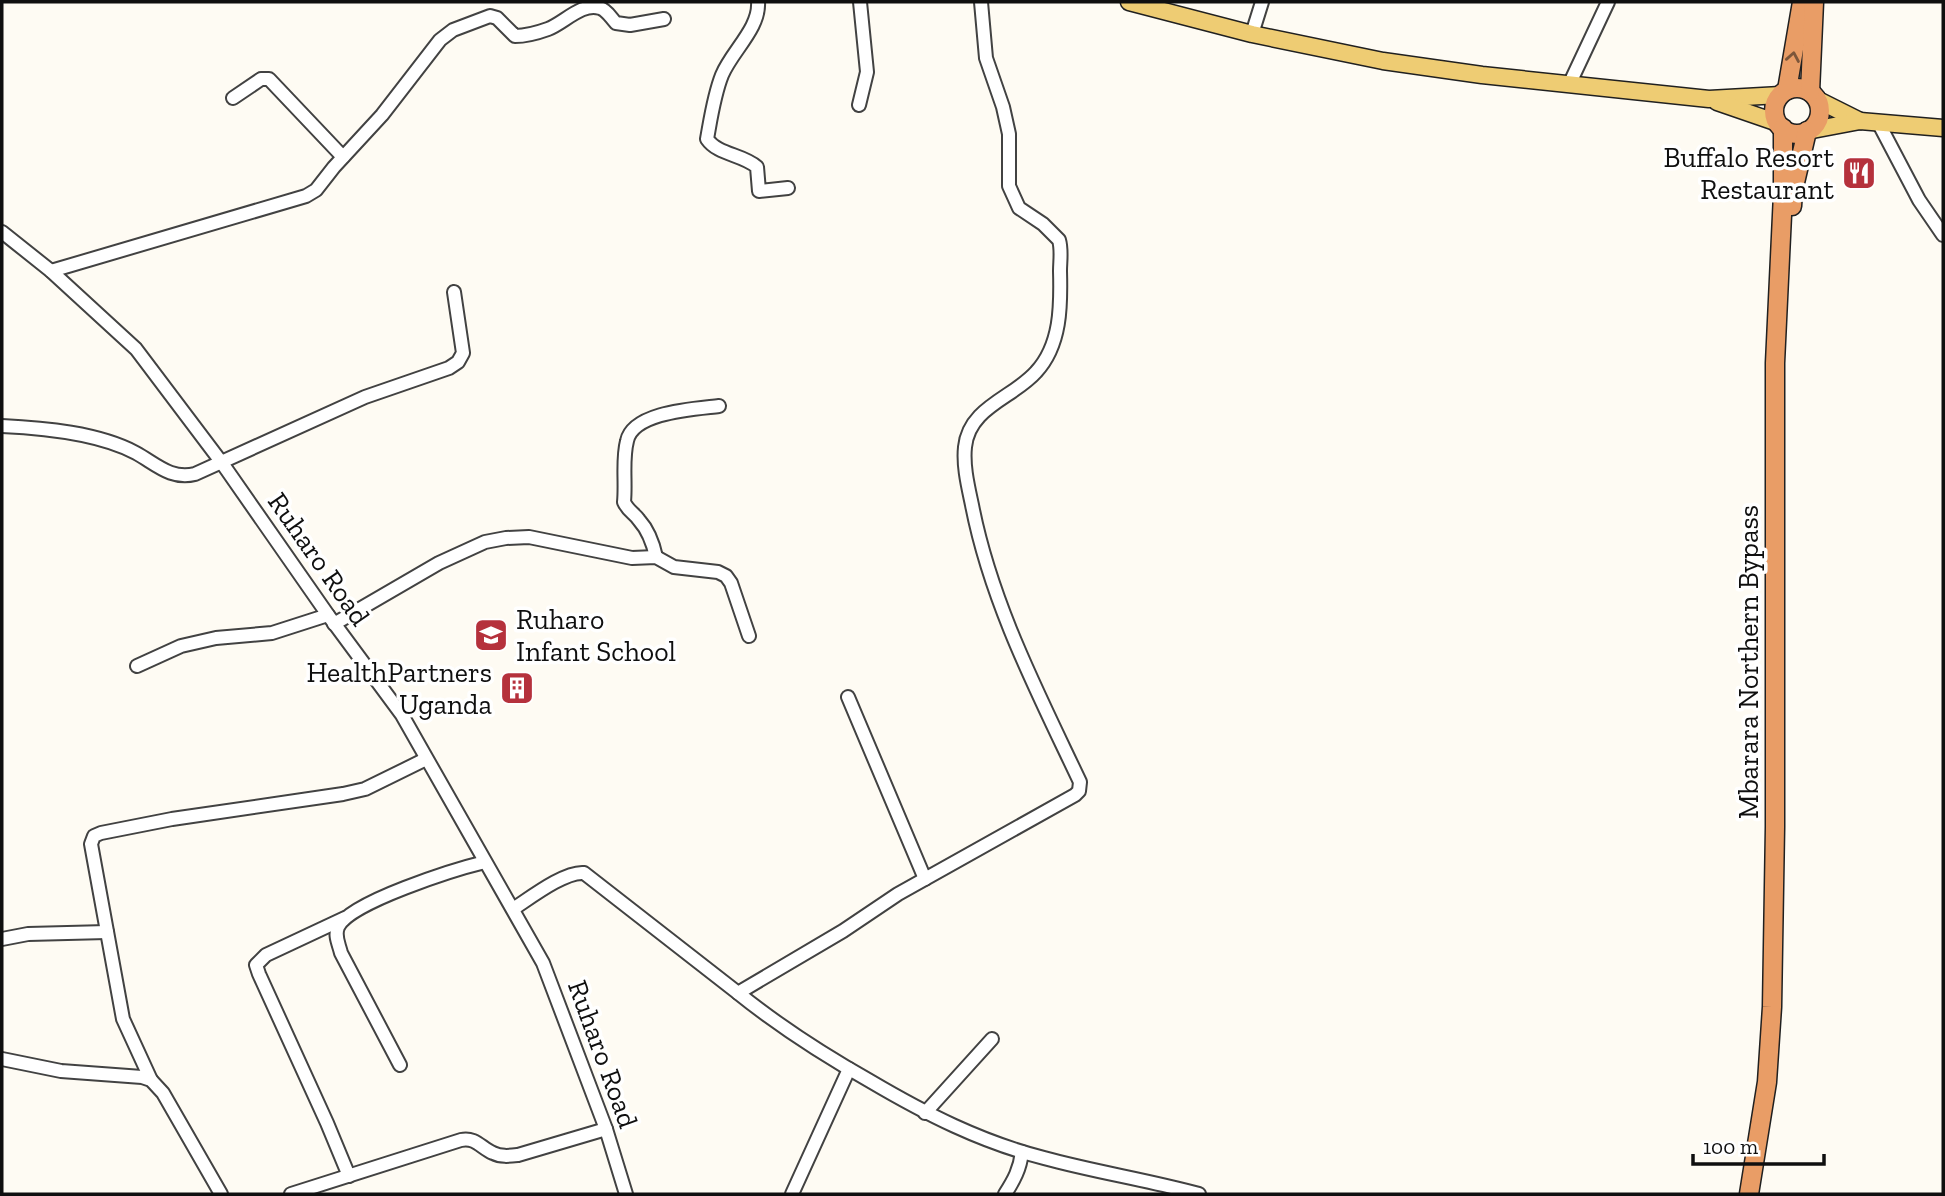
<svg xmlns="http://www.w3.org/2000/svg" width="1945" height="1196" font-family="'Zilla Slab',serif">
	<style>
		.lines { fill: none; stroke-linecap: round; stroke-linejoin: round }
		.minor-casing { stroke: #424242; stroke-width: 16 }
		.major-casing { stroke: #202020; stroke-width: 19 }
		.highway-casing { stroke: #202020; stroke-width: 21 }
		.minor { stroke: #fff; stroke-width: 12 }
		.major { stroke: #eecc73; stroke-width: 16 }
		.highway { stroke: #e99d66; stroke-width: 18 }
		.oneway { stroke: #7c563a }
		.labels { text-anchor: middle; dominant-baseline: central; stroke-width: 7; stroke-linejoin: round; paint-order: stroke }
		.poi-label { font-size: 28px; fill: #0f0f0f; stroke: #fff; text-anchor: end }
		.street-label { font-size: 28px; fill: #0f0f0f; stroke: #fff }
	</style>
	<rect width="100%" height="100%" fill="#fefbf3"/>
	<g class="lines">
		<g class="minor-casing">
			<g id="minor">
				<path d="M 758,2 C 760,28 732,51 722,75 C 714,95 711,117 707,139 C 718,155 742,154 757,167 L 759,191 L 788,188"/>
				<polyline points="1252,34 1262,2"/>
				<polyline points="1569,85 1608,2"/>
				<polyline points="233,98 261,79 269,79 343,157"/>
				<polyline points="859,105 867,72 860,2"/>
				<polyline points="1878,122 1919,200 1943,235"/>
				<polyline points="2,232 51,271 136,349 222,463 328,615 402,715 543,963 606,1129 626,1194"/>
				<path d="M 51,271 L 306,196 L 316,190 L 334,167 L 382,115 L 440,40 L 453,30 L 490,16 L 497,18 L 515,36 C 526,36 537,33 548,29 C 564,23 582,2 600,8 C 607,10 611,18 616,23 L 630,25 L 664,19"/>
				<path d="M 2,426 C 44,428 99,433 136,453 C 156,464 171,480 195,474 L 365,397 L 449,368 L 458,362 L 463,353 L 454,292"/>
				<path d="M 656,557 C 653,543 649,531 639,520 C 634,513 628,511 624,502 C 626,482 622,460 627,441 C 633,412 694,409 719,406"/>
				<polyline points="334,624 439,563 485,542 506,538 529,537 632,558 656,557 674,567 718,572 726,576 731,583 749,636"/>
				<polyline points="137,666 181,646 216,638 272,633 328,615"/>
				<polyline points="848,697 925,879"/>
				<path d="M 513,909 C 530,898 565,871 584,873 L 738,993 L 843,931 L 898,894 L 1075,795 L 1079,791 L 1080,782 C 1038,693 991,603 972,505 C 968,486 963,466 965,447 C 969,407 1013,398 1036,372 C 1061,345 1061,306 1060,271 C 1060,261 1062,250 1059,240 L 1043,224 L 1019,208 L 1009,186 L 1009,134 L 1003,107 L 986,58 L 981,2"/>
				<polyline points="345,918 266,955 256,965 259,974 327,1123 349,1176"/>
				<polyline points="2,939 28,934 107,932"/>
				<path d="M 738,993 C 779,1026 824,1055 870,1081 C 926,1114 981,1142 1044,1158 C 1095,1172 1148,1180 1199,1194"/>
				<polyline points="2,1059 61,1071 142,1077 151,1080 163,1093 221,1194"/>
				<path d="M 400,1065 L 341,953 C 339,944 334,936 338,927 C 350,902 456,869 485,862"/>
				<polyline points="151,1080 123,1019 91,844 94,836 101,833 172,819 343,794 365,789 426,759"/>
				<polyline points="925,1113 992,1039"/>
				<path d="M 291,1194 L 461,1140 C 476,1137 481,1148 493,1153 C 501,1157 509,1156 518,1155 L 606,1129"/>
				<polyline points="792,1194 849,1069"/>
				<path d="M 1005,1194 C 1014,1180 1020,1169 1022,1152"/>
			</g>
		</g>
		<g class="major-casing">
			<g id="major">
				<polyline points="1129,2 1252,34 1383,61 1482,75 1709,99 1781,95"/>
				<polyline points="1818,100 1860,121"/>
				<polyline points="1717,102 1778,123"/>
				<polyline points="1807,131 1860,121 1943,128"/>
			</g>
		</g>
		<g class="highway-casing">
			<g id="highway">
				<circle cx="1797" cy="111" r="23"/>
				<polyline points="1787,90 1802,2"/>
				<polyline points="1810,92 1814,2"/>
				<polyline points="1792,206 1793,191 1807,131"/>
				<polyline points="1749,1194 1767,1082 1772,1007 1775,827 1775,363 1783,194 1783,128"/>
			</g>
		</g>
		<use href="#minor" class="minor"/>
		<use href="#major" class="major"/>
		<use href="#highway" class="highway"/>
	</g>
	<defs><path id="oneway-chevron" d="M-2-3.5L2.5 0L-2 3.5" fill="none" stroke-width="1.6" stroke-linecap="round" stroke-linejoin="round" transform="scale(1.75)"/></defs>
	<use class="oneway" href="#oneway-chevron" transform="translate(1793 57) rotate(-80)"/>
	<defs>
		<g id="restaurant-square" transform="scale(1.75)"><rect x="-9" y="-9" width="18" height="18" rx="4" fill="#b5313c" stroke="#fff"/><path d="M-5-6h1v4h1v-4h1v4h1v-4h1v5L-1.5 .5V6h-2V.5L-5-1ZM5-6V6H3V1.5H1.5Q1.5-4 5-6Z" fill="#fff"/></g>
		<g id="school-square" transform="scale(1.75)"><rect x="-9" y="-9" width="18" height="18" rx="4" fill="#b5313c" stroke="#fff"/><path d="M0-5L7-2L0 1L-7-2ZM-4 1L0 2.5L4 1V4Q0 6-4 4Z" fill="#fff"/></g>
		<g id="building-square" transform="scale(1.75)"><rect x="-9" y="-9" width="18" height="18" rx="4" fill="#b5313c" stroke="#fff"/><path d="M-4-6H4V6H1V3H-1V6H-4ZM-2.5-4.3h1.7v1.8h-1.7ZM.8-4.3h1.7v1.8H.8ZM-2.5-1h1.7V.8h-1.7ZM.8-1h1.7V.8H.8Z" fill="#fff"/></g>
	</defs>
	<g fill-rule="evenodd">
		<use href="#restaurant-square" x="1859" y="173"/>
		<use href="#school-square" x="491" y="635"/>
		<use href="#building-square" x="517" y="688"/>
	</g>
	<g class="labels">
		<g class="poi-label">
			<text x="1834" y="157">Buffalo Resort<tspan x="1834" dy="32">Restaurant</tspan></text>
			<text x="516" y="619" text-anchor="start">Ruharo<tspan x="516" dy="32">Infant School</tspan></text>
			<text x="492" y="672">HealthPartners<tspan x="492" dy="32">Uganda</tspan></text>
		</g>
		<g class="street-label">
			<text transform="translate(319 559) rotate(55)">Ruharo Road</text>
			<text transform="translate(1748 662) rotate(-90)">Mbarara Northern Bypass</text>
			<text transform="translate(603 1054) rotate(70)">Ruharo Road</text>
		</g>
	</g>
	<rect width="1945" height="1196" fill="none" stroke="#0f0f0f" stroke-width="7"/>
	<path d="M1693 1154v10h131v-10" fill="none" stroke="#0f0f0f" stroke-width="3.5"/>
	<text x="1703" y="1154" font-size="21" fill="#0f0f0f" stroke="#ffffff" stroke-width="5" paint-order="stroke">100 m</text>
</svg>
